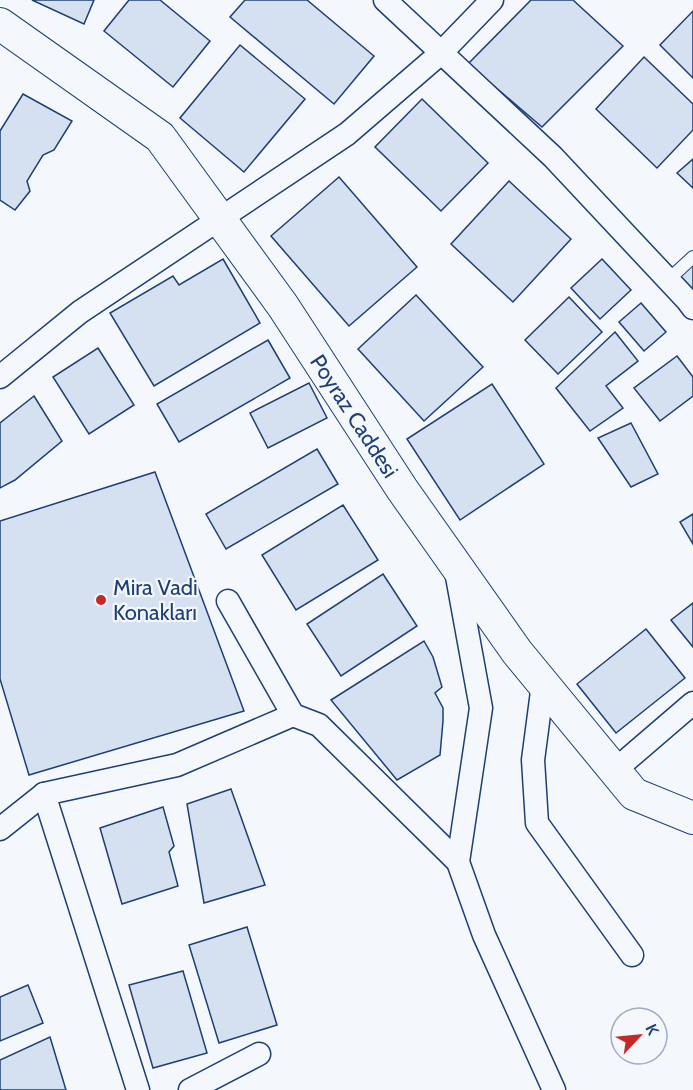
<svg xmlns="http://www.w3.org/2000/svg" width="693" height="1090" font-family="Cabin,sans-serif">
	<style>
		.building { fill: #d5e0f0; stroke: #1d3f73; stroke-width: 1.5 }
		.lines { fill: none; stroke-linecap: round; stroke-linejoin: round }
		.lane-casing { stroke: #1d3f73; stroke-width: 14 }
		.street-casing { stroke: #1d3f73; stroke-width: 25 }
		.secondary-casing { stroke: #1d3f73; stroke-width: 34 }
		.lane { stroke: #f4f7fb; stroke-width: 12 }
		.street { stroke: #f4f7fb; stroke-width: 22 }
		.secondary { stroke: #f4f7fb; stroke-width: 32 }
		.poi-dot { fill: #c62828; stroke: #f4f7fb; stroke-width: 2 }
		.labels { text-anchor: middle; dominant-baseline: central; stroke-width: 4.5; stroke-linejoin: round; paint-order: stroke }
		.street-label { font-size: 22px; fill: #1d3f73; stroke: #f4f7fb }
		.poi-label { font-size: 22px; fill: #1d3f73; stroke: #f4f7fb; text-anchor: start }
	</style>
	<rect width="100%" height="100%" fill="#f4f7fb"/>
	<g class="building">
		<polygon points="32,0 94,0 84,24"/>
		<polygon points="129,0 160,0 210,41 173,87 104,31"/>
		<polygon points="245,0 307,0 374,56 334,104 230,17"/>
		<polygon points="531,0 573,0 623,46 542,127 468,64"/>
		<polygon points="693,11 693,78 660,45"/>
		<polygon points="240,45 305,99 244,172 180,118"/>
		<polygon points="644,57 693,104 693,130 657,168 596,109"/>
		<polygon points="23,94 72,121 54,150 43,155 27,181 30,191 15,210 0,200 0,131"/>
		<polygon points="422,99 488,163 441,211 375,147"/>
		<polygon points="693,159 693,188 677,173"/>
		<polygon points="339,177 417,267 349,326 271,236"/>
		<polygon points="509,181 571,239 513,302 451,244"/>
		<polygon points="223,259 260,323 154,386 110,313 173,276 179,285"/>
		<polygon points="602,259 631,290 600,319 571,288"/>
		<polygon points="693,264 693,292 679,276"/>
		<polygon points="416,295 483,367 424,421 358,349"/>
		<polygon points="569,297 602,332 558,374 525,340"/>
		<polygon points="641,303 666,332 644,351 619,322"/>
		<polygon points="615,332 638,361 606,386 623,408 590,431 556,388"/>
		<polygon points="268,340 290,378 179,442 157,404"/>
		<polygon points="98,348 134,405 89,434 53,377"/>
		<polygon points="677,356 693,377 693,396 660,421 634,388"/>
		<polygon points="309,383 327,418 268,448 250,413"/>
		<polygon points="492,384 544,464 460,520 407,439"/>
		<polygon points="34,396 62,441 15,480 0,488 0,423"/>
		<polygon points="631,423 658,474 631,487 598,438"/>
		<polygon points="317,449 338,484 226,549 206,514"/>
		<polygon points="155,472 244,711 29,775 0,679 0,521"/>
		<polygon points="343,505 378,560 296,610 262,555"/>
		<polygon points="693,514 693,544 680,522"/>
		<polygon points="383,574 417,626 341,676 307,624"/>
		<polygon points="693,603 693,647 671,620"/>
		<polygon points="646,629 685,678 616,733 577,684"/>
		<polygon points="424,641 433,657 442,687 435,693 443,708 443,721 440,755 397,780 331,700"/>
		<polygon points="231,789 265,885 204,903 187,804"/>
		<polygon points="163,807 174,846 169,852 178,886 122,904 100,828"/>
		<polygon points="247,927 277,1025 219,1043 189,945"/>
		<polygon points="183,971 207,1053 153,1068 129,985"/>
		<polygon points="28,985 43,1023 0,1041 0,997"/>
		<polygon points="50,1037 66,1090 0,1090 0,1060"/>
	</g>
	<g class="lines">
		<g class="lane-casing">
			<polyline id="lane" points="668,280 693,257"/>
		</g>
		<g class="street-casing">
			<g id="street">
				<polyline points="385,0 553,157 687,300 693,308"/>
				<polyline points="0,377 80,312 347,134 441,53 492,0"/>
				<polyline points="456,571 481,708 458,862 484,935 554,1090"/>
				<polyline points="228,601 293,715 319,725 458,862"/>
				<polyline points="543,684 533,760 537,823 632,955"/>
				<polyline points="615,770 693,703"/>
				<polyline points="44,794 138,1090"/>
				<polyline points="0,829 44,794 177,765 293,715"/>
				<polyline points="190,1090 259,1054"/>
			</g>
		</g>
		<g class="secondary-casing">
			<g id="secondary">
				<path id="s1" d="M 0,24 L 160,137 L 283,306 L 402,489 L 517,652 L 634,794 L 693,818"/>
			</g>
		</g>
		<use href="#lane" class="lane"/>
		<use href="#street" class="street"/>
		<use href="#secondary" class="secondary"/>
	</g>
	<circle class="poi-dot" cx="101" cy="600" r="6"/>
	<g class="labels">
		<g class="street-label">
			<text stroke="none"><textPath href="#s1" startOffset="536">Poyraz Caddesi</textPath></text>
		</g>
		<g class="poi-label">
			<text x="113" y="587">Mira Vadi<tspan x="113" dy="25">Konakları</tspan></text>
		</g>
	</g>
	<g transform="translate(639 1036) rotate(64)"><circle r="28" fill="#f4f7fb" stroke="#9eadc5" stroke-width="1.5"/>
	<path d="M0-4.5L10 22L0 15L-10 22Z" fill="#c62828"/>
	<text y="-9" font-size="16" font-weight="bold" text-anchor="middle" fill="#1d3f73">K</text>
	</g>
</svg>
